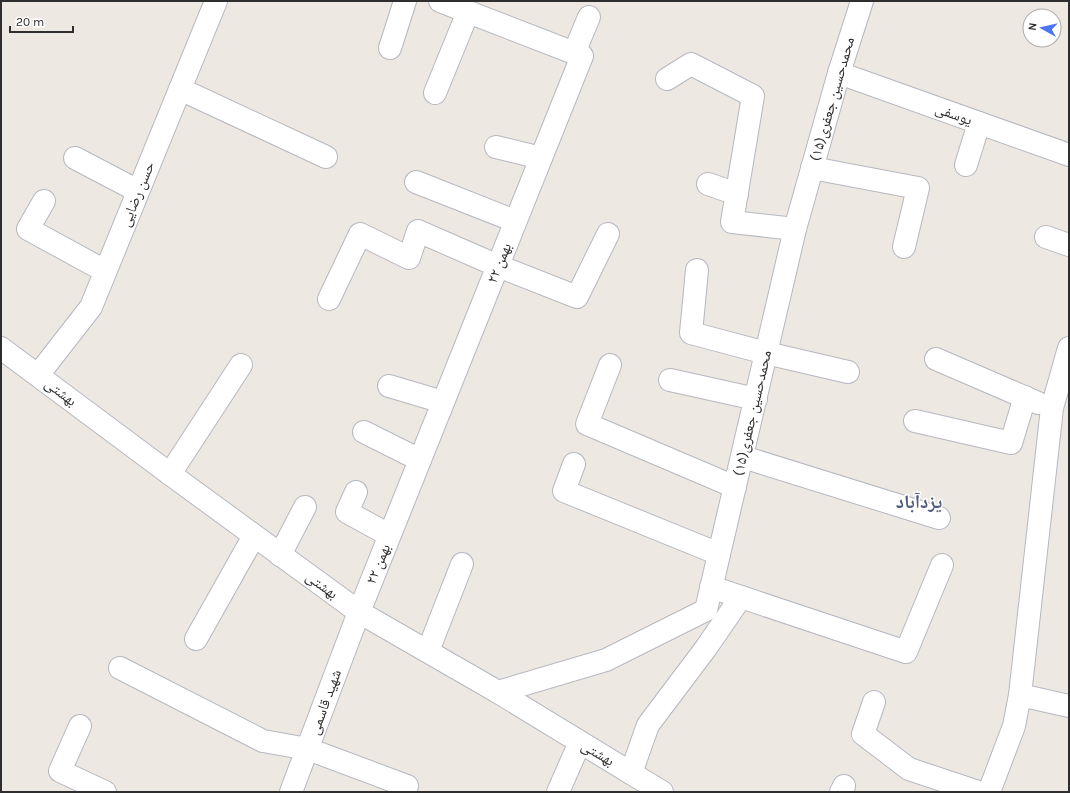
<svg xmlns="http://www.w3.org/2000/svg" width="1070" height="793" font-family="Karla,'Noto Naskh Arabic',sans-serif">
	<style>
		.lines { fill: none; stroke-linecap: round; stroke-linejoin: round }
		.minor-casing { stroke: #b5b8c0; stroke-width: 24 }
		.minor { stroke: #fff; stroke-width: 22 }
		.labels { text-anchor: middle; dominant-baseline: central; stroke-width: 3; stroke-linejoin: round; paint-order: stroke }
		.street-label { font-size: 15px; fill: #2e2e2e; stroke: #fff }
		.district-label { font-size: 19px; font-weight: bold; fill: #505b7d; stroke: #fff }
	</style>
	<rect width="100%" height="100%" fill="#eee8e2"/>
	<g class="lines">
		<g class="minor-casing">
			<g id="minor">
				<polyline points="390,48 405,1"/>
				<polyline points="574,53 589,17"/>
				<polyline points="839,73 1069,155"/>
				<polyline points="667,79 691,64 753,96 732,222 795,229"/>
				<polyline points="180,89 326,157"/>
				<polyline points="435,93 468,12"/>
				<polyline points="496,147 541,158"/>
				<polyline points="75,158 138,191"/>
				<polyline points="966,165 979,123"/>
				<polyline points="812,168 918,188 904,247"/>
				<polyline points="416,182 515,221"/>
				<polyline points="708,184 737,194"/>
				<polyline points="44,201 28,229 105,271"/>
				<polyline points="1046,237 1069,245"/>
				<polyline points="697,270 691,333 766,353 848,372"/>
				<polyline points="329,299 360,234 409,258 418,231 498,266 577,297 608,234"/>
				<polyline points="1,348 170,474 359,612 498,692 662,792"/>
				<polyline points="936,359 1038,403"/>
				<polyline points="610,365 587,424 735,487"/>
				<polyline points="38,375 91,307 216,1"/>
				<polyline points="670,380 756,399"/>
				<polyline points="389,386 443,402"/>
				<polyline points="915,421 1011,443 1025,397"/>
				<polyline points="364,432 420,460"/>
				<polyline points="743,457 939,518"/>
				<polyline points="574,464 564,491 719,554"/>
				<polyline points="170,474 241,365"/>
				<polyline points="356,492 347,512 389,535"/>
				<polyline points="280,555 305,507"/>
				<polyline points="711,587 906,652 942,565"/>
				<polyline points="196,639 254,536"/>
				<polyline points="428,651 462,564"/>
				<polyline points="120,668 263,741 308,749 407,786"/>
				<polyline points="498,692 606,660 706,610 795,229 839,73 862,1"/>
				<polyline points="1020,695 1069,706"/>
				<polyline points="874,702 863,734 909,769 978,792"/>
				<polyline points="80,726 60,771 105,792"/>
				<polyline points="631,773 648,725 706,648 741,597"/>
				<polyline points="291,792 359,612 582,56 440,1"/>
				<polyline points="558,792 580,742"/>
				<polyline points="841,792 844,786"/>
				<polyline points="989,792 1014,726 1020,695 1052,408 1069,348"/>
			</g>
		</g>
		<use href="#minor" class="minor"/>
	</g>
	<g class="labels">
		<g class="street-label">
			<text transform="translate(832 99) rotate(-74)">محمدحسین جعفری(۱۵)</text>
			<text transform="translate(954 114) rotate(20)">یوسفی</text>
			<text transform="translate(137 194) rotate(-68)">حسن رضایی</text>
			<text transform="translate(499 263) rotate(-68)">۲۲ بهمن</text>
			<text transform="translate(61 392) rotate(37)">بهشتی</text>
			<text transform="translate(752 413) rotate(-77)">محمدحسین جعفری(۱۵)</text>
			<text transform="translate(378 564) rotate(-68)">۲۲ بهمن</text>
			<text transform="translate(322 585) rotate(36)">بهشتی</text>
			<text transform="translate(325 702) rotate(-70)">شهید قاسمی</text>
			<text transform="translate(598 753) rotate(31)">بهشتی</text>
		</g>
		<g class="district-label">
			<text x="919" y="502">یزدآباد</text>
		</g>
	</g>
	<rect width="1070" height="793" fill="none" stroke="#2e2e2e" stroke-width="4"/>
	<g transform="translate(1042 28) rotate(278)"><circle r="19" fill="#ffffff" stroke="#ababab"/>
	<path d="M0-3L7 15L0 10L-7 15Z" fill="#4b75f1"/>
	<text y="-6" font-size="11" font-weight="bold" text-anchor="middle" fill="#2e2e2e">N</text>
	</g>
	<path d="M10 26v6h63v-6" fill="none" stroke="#2e2e2e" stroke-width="2"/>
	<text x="16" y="26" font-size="12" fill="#2e2e2e" stroke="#ffffff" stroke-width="3" paint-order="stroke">20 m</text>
</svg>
